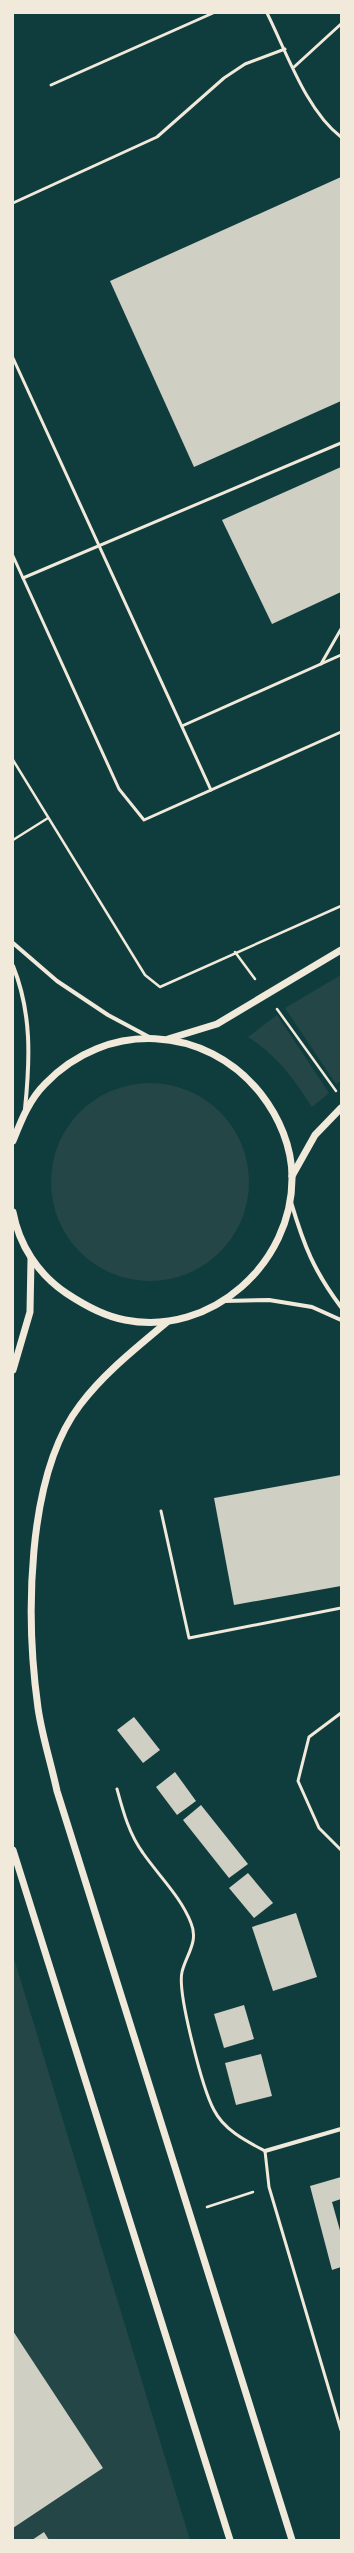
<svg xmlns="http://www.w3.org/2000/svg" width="354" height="2553" font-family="'Alegreya Sans',sans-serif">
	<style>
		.green { fill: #244646 }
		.building { fill: #cfcfc3 }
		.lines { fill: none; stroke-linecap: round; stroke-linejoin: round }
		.path { stroke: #f1e9da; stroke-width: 2.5 }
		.service { stroke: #f1e9da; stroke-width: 3 }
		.minor { stroke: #f1e9da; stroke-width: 4 }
		.tertiary { stroke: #f1e9da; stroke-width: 7 }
	</style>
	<rect width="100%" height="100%" fill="#0f3d3e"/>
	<g class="green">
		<polygon points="341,975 341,1081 336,1084 285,1008"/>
		<path d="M 277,1015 L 329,1093 L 312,1107 C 293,1078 278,1056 248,1037 Z"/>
		<circle cx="150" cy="1182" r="99"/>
		<polygon points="13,1955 190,2540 49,2540 44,2532 32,2540 13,2540 13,2528 103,2468 13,2331"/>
	</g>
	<g class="building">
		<polygon points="341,177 341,401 194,467 110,281"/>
		<polygon points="341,467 341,592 272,624 222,520"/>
		<polygon points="341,1475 341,1586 234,1605 214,1498"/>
		<polygon points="134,1717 160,1750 143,1763 117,1730"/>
		<polygon points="175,1772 196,1801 177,1815 156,1787"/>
		<polygon points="201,1805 248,1864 229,1878 183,1820"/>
		<polygon points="248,1873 273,1903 254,1918 229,1888"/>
		<polygon points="296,1913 317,1977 273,1991 252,1927"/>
		<polygon points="244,2005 254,2039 224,2048 214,2014"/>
		<polygon points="261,2054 272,2096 236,2105 225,2063"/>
		<polygon points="341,2177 341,2199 332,2202 341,2234 341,2267 332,2270 310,2186"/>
		<polygon points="13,2331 103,2468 13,2528"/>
		<polygon points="44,2532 49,2540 32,2540"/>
	</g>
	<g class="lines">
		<g class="path">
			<polyline points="13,760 145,975 160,987 341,906"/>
			<polyline points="13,840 48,818"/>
			<polyline points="235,952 255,979"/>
			<polyline points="277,1009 336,1091"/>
			<polyline points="207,2207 253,2192"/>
		</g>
		<g class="service">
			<path d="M 267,13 C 287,53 306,110 341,137"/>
			<polyline points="294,67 341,24"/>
			<polyline points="51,85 213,13"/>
			<polyline points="13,203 157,137 224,78 245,64 285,49"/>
			<polyline points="13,358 211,790"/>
			<polyline points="341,443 23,578 119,789 144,820 341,732"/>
			<polyline points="13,556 23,578"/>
			<polyline points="321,664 341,629"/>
			<polyline points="182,726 341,655"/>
			<polyline points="161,1511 189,1638 341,1608"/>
			<polyline points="341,1713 309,1737 298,1781 319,1828 341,1850"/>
			<path d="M 117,1789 C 123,1811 129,1834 143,1853 C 159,1876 181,1897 191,1923 C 199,1942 186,1955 182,1972 C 177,1993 203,2090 214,2110 C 224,2130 246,2141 265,2151 L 269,2187 L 341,2430"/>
		</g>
		<g class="minor">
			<polyline points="13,943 57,981 108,1015 151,1038"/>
			<path d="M 13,966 C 32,1013 30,1060 25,1109"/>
			<path d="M 291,1202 C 304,1246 314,1271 341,1307"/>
			<polyline points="224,1301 269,1300 312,1307 341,1320"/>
			<polyline points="265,2151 341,2129"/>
		</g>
		<g class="tertiary">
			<polyline points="168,1039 217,1024 341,950"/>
			<path d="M 13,1141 C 21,1121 29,1100 45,1084 C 106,1020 206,1024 261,1094 C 279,1117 292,1147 292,1177 C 293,1263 211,1337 125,1320 C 103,1316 84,1305 66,1293 C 38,1274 19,1245 13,1212"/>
			<polyline points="292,1176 315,1135 341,1108"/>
			<path d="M 167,1322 C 136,1348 104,1373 80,1405 C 25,1477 26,1622 38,1708 C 42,1736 51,1763 57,1791 L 292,2540"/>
			<polyline points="13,1370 30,1312 31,1259"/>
			<polyline points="13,1850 230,2540"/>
		</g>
	</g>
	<rect width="354" height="2553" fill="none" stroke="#f1e9da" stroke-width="28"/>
</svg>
